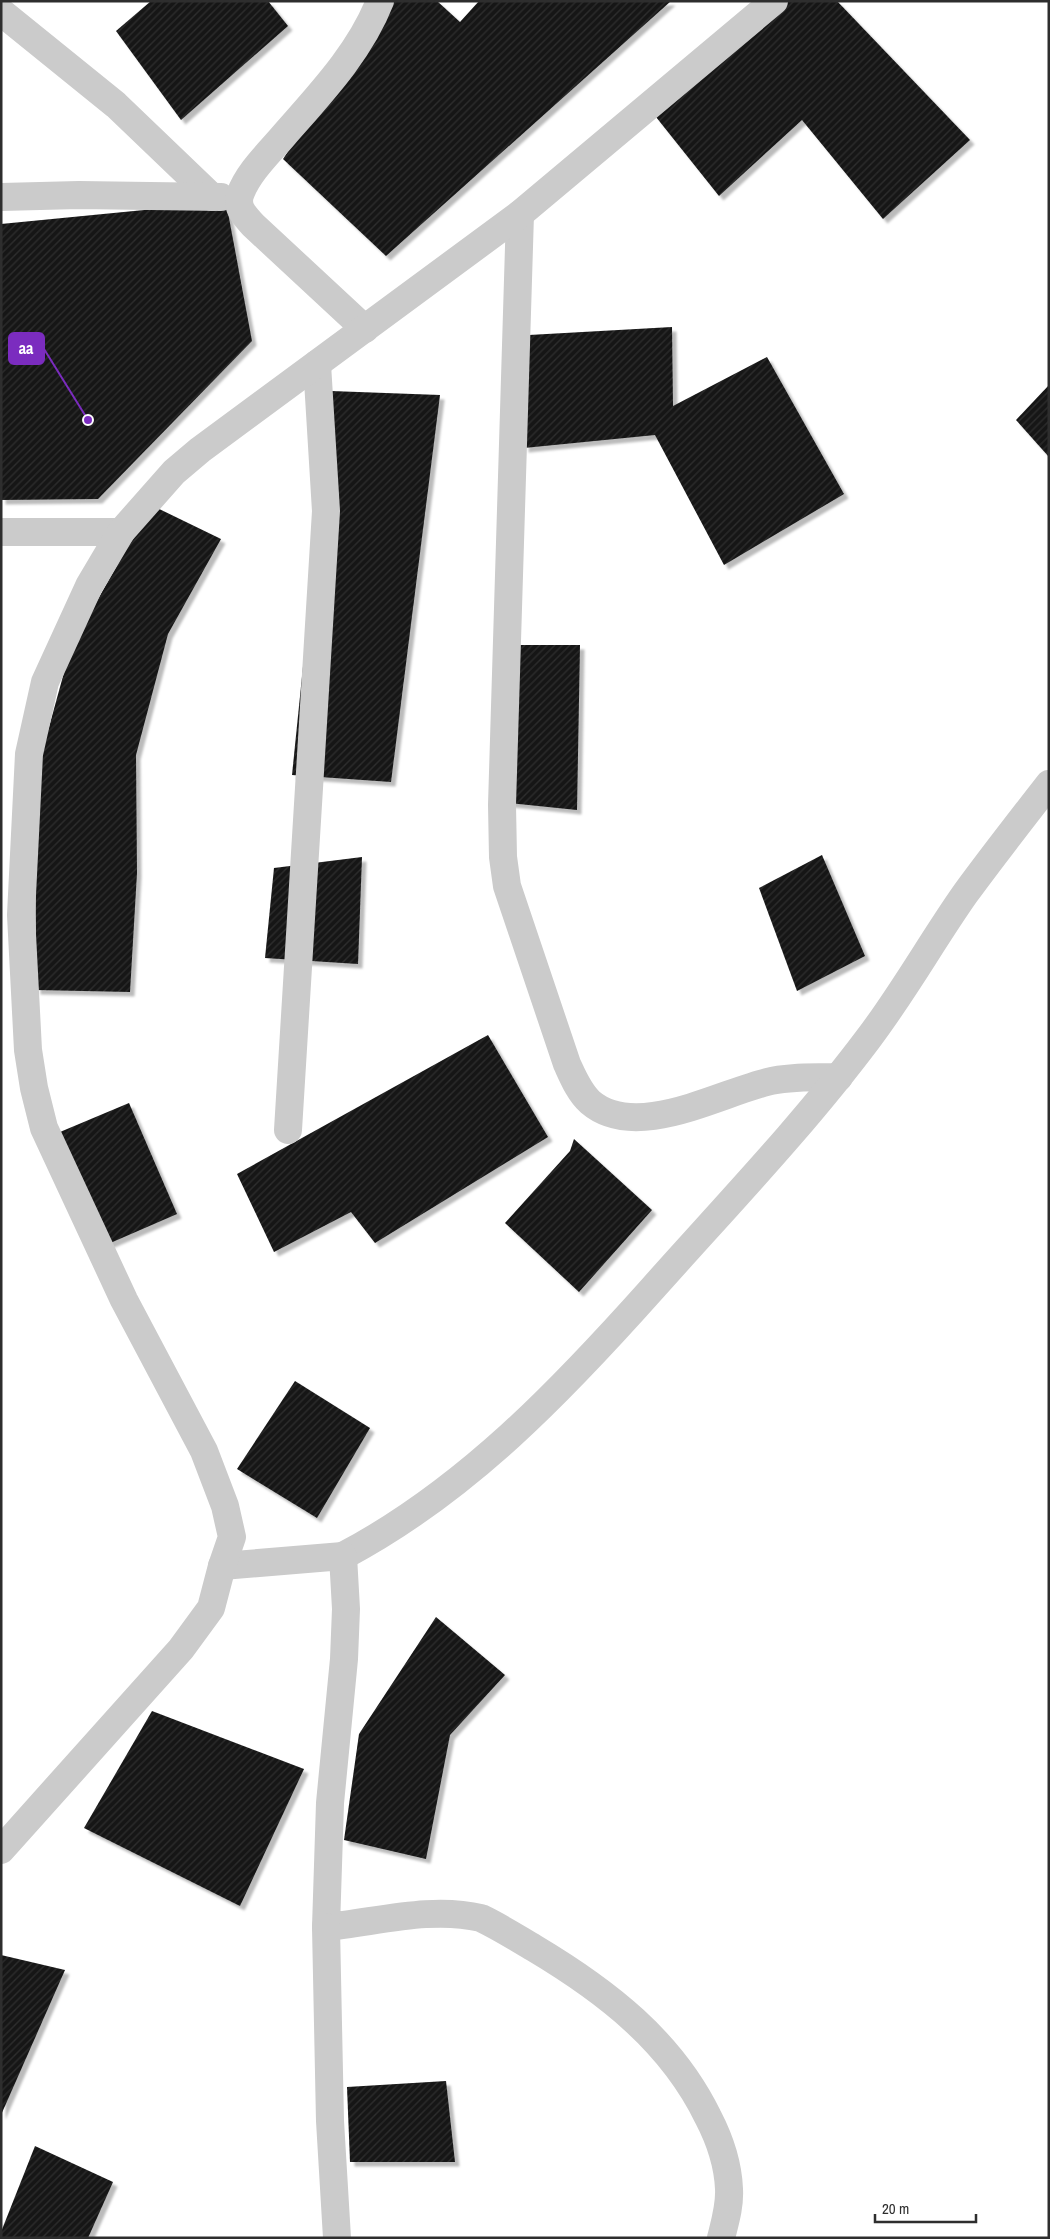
<svg xmlns="http://www.w3.org/2000/svg" width="1050" height="2239" font-family="'Archivo Narrow',sans-serif">
	<style>
		.building { fill: url(#building-hatch); filter: url(#shadow) }
		.lines { fill: none; stroke-linecap: round; stroke-linejoin: round }
		.minor { stroke: #cbcbcb; stroke-width: 28 }
		.leader { fill: none; stroke: #7b2cbf; stroke-width: 2 }
		.callout-dot { fill: #7b2cbf; stroke: #fff; stroke-width: 2 }
		.callout { fill: #7b2cbf; stroke: #7b2cbf; stroke-width: 2 }
		.callout-label { font-size: 16px; text-anchor: middle; font-weight: bold; fill: #fff }
	</style>
	<defs>
		<pattern id="building-hatch" width="6" height="6" patternUnits="userSpaceOnUse" patternTransform="scale(1.25)"><rect width="6" height="6" fill="#151515"/><path d="M-1 1l2-2M0 6l6-6M5 7l2-2" fill="none" stroke="#2f2f2f"/></pattern>
		<filter id="shadow"><feDropShadow dx="4.5" dy="4.5" stdDeviation="1" flood-color="#0004"/></filter>
	</defs>
	<rect width="100%" height="100%" fill="#fff"/>
	<g class="building">
		<polygon points="151,1 268,1 288,26 181,120 116,31"/>
		<polygon points="387,1 437,1 460,22 479,1 671,1 386,256 283,159"/>
		<polygon points="789,1 837,1 970,140 883,219 802,120 719,196 656,117"/>
		<polygon points="226,202 252,341 98,499 1,500 1,224"/>
		<polygon points="672,327 673,406 767,357 844,494 724,565 655,435 524,448 529,335"/>
		<polygon points="1049,385 1049,457 1016,420"/>
		<polygon points="331,391 440,395 391,782 292,775"/>
		<polygon points="151,505 221,539 168,634 136,755 137,873 130,992 36,990 35,778 71,647"/>
		<polygon points="514,645 580,645 577,810 509,803"/>
		<polygon points="822,855 865,956 797,991 759,888"/>
		<polygon points="362,857 358,964 265,958 274,868"/>
		<polygon points="488,1035 548,1137 375,1243 351,1212 274,1252 237,1174"/>
		<polygon points="129,1103 177,1214 108,1244 60,1132"/>
		<polygon points="574,1139 652,1210 579,1292 505,1223 570,1151"/>
		<polygon points="295,1381 370,1428 317,1518 237,1469"/>
		<polygon points="436,1617 505,1675 450,1735 426,1859 344,1840 359,1734"/>
		<polygon points="152,1711 304,1769 240,1906 84,1828"/>
		<polygon points="1,1955 65,1970 1,2115"/>
		<polygon points="446,2081 455,2162 350,2162 347,2087"/>
		<polygon points="35,2146 113,2182 88,2238 1,2238 1,2232"/>
	</g>
	<g class="lines">
		<g class="minor">
			<polyline points="1,12 116,105 212,197"/>
			<polyline points="1,197 79,195 221,197"/>
			<path d="M 520,214 L 502,805 L 503,857 L 507,886 L 567,1064 C 573,1077 579,1092 590,1102 C 635,1141 718,1094 767,1082 C 790,1076 816,1078 839,1077"/>
			<path d="M 365,329 L 253,225 C 245,216 236,208 240,195 C 248,172 270,152 285,134 C 321,93 360,52 380,1"/>
			<polyline points="1,532 121,532"/>
			<polyline points="288,1130 326,511 317,364"/>
			<path d="M 343,1556 C 466,1491 562,1390 653,1288 C 726,1206 802,1127 868,1039 C 903,993 932,941 965,894 C 992,857 1021,820 1049,784"/>
			<path d="M 222,1566 L 343,1556 L 346,1609 L 344,1659 L 330,1803 L 326,1927 C 377,1922 431,1906 481,1918 C 500,1927 517,1938 534,1948 C 606,1991 671,2041 708,2117 C 720,2140 728,2164 729,2189 C 730,2206 725,2222 721,2238"/>
			<polyline points="1,1850 181,1649 211,1608 222,1566 232,1537 225,1506 204,1451 124,1300 44,1128 34,1088 28,1050 21,915 29,754 45,682 89,586 121,532 174,472 200,450 520,214 774,1"/>
			<polyline points="326,1927 330,2121 337,2238"/>
		</g>
	</g>
	<path class="leader" d="M88 420L44 349"/>
	<circle class="callout-dot" cx="88" cy="420" r="5"/>
	<rect class="callout" x="9" y="333" width="35" height="31" rx="5"/>
	<g class="callout-label">
		<text x="26" y="354">aa</text>
	</g>
	<rect width="1050" height="2239" fill="none" stroke="#2e2e2e" stroke-width="5"/>
	<path d="M875 2214v8h101v-8" fill="none" stroke="#2e2e2e" stroke-width="2.5"/>
	<text x="882" y="2214" font-size="15" fill="#2e2e2e" stroke="#ffffff" stroke-width="4" paint-order="stroke">20 m</text>
</svg>
